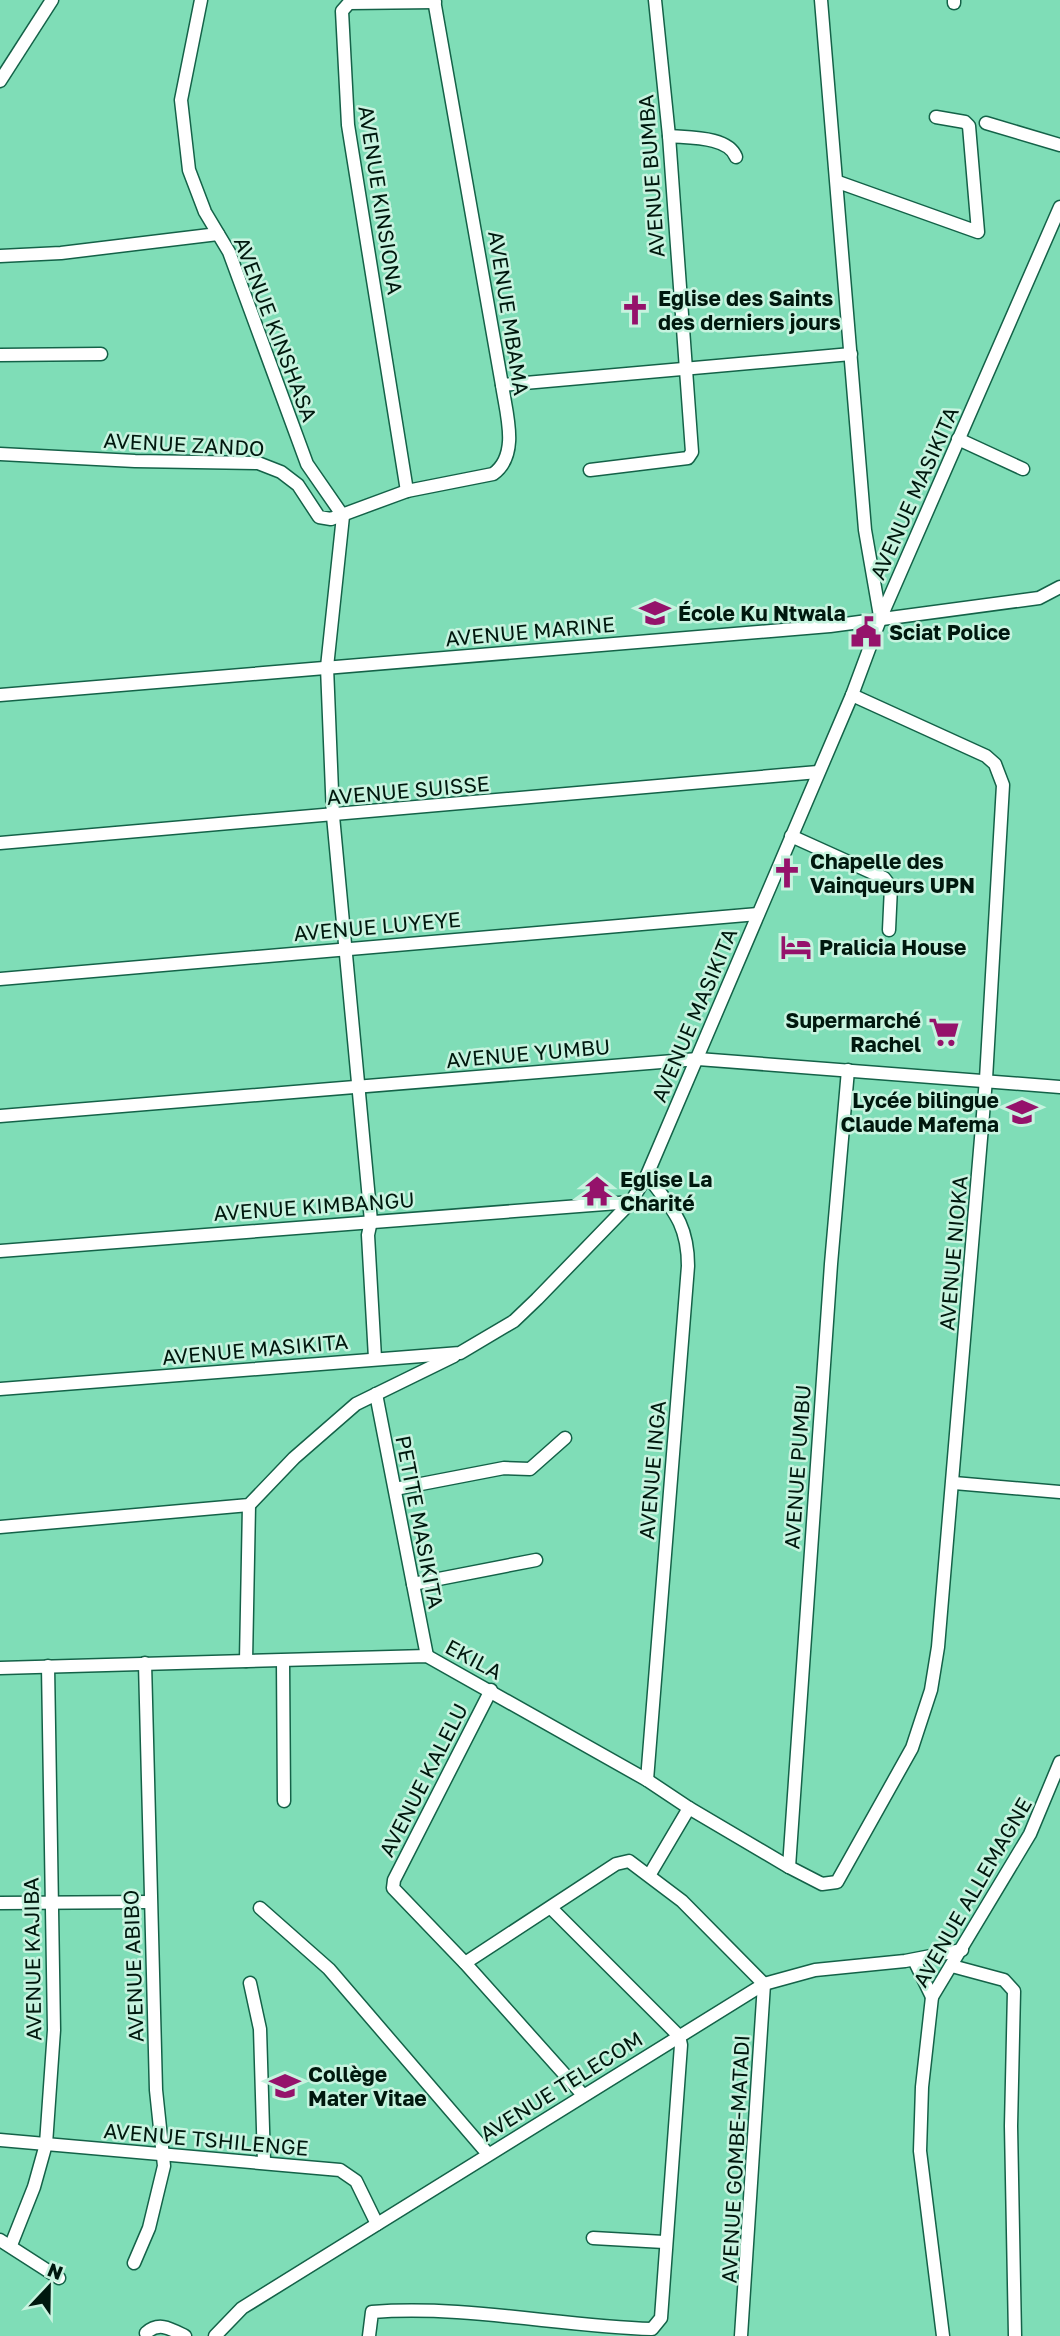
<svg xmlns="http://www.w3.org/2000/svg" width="1060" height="2336" font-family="'Golos Text',sans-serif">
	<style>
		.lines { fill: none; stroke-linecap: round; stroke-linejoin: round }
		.minor-casing { stroke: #146248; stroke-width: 15 }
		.minor { stroke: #fff; stroke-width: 12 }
		.labels { text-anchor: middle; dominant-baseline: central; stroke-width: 5; stroke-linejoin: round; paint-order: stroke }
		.street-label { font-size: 21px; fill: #00180e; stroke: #c7f3df }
		.poi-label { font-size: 21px; font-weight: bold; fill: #00180e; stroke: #c7f3df; text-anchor: start }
	</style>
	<rect width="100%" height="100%" fill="#7fddb7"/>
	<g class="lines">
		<g class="minor-casing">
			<g id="minor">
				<polyline points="201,0 181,100 189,170 205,212 229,252 307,464 343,516 327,667 333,816 371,1221 368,1235 375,1358"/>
				<polyline points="821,0 865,530 880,616"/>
				<polyline points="954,0 954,3"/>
				<polyline points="0,81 52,0"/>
				<polyline points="986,123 1060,145"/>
				<path d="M 669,136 C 688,138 728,136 736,157"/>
				<polyline points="838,182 978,232 969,126 965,122 936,117"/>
				<polyline points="0,256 61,253 218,234"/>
				<polyline points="0,355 101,354"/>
				<polyline points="502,385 851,354"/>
				<polyline points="958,439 1023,469"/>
				<path d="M 0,454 L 135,461 L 258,463 L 281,472 L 298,485 L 319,517 L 331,519 L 407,491 L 493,474 C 520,455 506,413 502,385 L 434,0"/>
				<polyline points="590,470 688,458 692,452 669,136 655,0"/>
				<polyline points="407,491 348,125 342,11 349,3 435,2"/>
				<polyline points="0,695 830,626 1039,598 1060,587"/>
				<polyline points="791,836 884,878 891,887 889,930"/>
				<polyline points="0,843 818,772"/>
				<polyline points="0,979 758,914"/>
				<polyline points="0,1116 698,1059 1060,1087"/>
				<path d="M 647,1175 C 672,1209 688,1223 688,1266 L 647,1780"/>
				<polyline points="0,1251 631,1202"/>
				<polyline points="0,1389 460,1353 514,1321 537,1299 631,1202 647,1175 852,695 881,617 1060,207"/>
				<polyline points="376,1394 427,1656"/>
				<polyline points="954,1483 1060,1492"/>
				<polyline points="395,1489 504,1468 530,1469 565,1438"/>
				<polyline points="0,1527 249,1505 294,1458 356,1404 454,1356"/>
				<polyline points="413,1584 536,1560"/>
				<polyline points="246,1661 249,1505"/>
				<polyline points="283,1661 284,1801"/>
				<polyline points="0,1668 427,1656 647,1780 689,1808 789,1867 822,1884 837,1882 912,1748 931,1690 938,1647 986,1079 1003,785 995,764 986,756 852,695"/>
				<polyline points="491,1690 394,1880 393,1888 465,1963 583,2095"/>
				<polyline points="789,1867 831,1264 848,1070"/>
				<polyline points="650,1874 689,1808"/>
				<polyline points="0,1903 150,1902"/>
				<polyline points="260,1908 329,1969 488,2154"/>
				<polyline points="914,1960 932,1997"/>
				<polyline points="465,1963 616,1864 629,1861 682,1901 764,1984 741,2336"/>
				<polyline points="952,1966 1004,1980 1014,1991 1011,2126 1015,2336"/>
				<polyline points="250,1983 260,2029 264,2162"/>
				<polyline points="0,2140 340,2170 356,2181 377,2224"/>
				<polyline points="593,2238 664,2242"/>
				<polyline points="0,2240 59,2278"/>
				<polyline points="11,2245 34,2187 46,2144 54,2030 48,1666"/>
				<polyline points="134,2263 149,2228 164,2166 156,2090 145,1663"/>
				<path d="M 146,2333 C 159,2321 171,2329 185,2336"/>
				<polyline points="215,2336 242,2308 764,1984 815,1970 905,1961 962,1950"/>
				<path d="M 369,2336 L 372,2312 C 466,2305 558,2326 652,2329 L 661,2318 L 681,2045 L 679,2036 L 551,1908"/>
				<polyline points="943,2336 920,2151 922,2087 932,1997 1030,1834 1060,1762"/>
			</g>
		</g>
		<use href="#minor" class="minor"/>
	</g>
	<defs>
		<g id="church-bare" transform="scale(2.415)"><path d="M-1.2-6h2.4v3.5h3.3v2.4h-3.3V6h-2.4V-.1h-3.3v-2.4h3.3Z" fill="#95126b" stroke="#c7f3df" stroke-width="2.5" paint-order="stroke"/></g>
		<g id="school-bare" transform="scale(2.415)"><path d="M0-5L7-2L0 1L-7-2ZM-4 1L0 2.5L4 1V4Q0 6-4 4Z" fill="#95126b" stroke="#c7f3df" stroke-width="2.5" paint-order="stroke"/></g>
		<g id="civic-bare" transform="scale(2.415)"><path d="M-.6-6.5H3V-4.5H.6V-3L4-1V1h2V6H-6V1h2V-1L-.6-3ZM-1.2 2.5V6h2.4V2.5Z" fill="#95126b" stroke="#c7f3df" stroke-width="2.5" paint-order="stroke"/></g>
		<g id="hotel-bare" transform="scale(2.415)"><path d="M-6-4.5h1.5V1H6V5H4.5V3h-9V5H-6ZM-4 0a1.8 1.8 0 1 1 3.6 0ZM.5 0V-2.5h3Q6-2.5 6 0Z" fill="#95126b" stroke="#c7f3df" stroke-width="2.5" paint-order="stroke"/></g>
		<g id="supermarket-bare" transform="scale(2.415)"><path d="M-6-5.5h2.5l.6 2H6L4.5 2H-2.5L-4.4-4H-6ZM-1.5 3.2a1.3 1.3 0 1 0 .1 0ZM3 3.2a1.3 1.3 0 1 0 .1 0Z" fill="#95126b" stroke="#c7f3df" stroke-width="2.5" paint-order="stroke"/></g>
		<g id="temple-bare" transform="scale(2.415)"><path d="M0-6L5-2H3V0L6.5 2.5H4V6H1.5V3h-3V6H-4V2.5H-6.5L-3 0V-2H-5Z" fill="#95126b" stroke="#c7f3df" stroke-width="2.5" paint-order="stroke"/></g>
	</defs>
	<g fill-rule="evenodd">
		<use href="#church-bare" x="635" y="310"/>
		<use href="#school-bare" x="655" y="613"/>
		<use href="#civic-bare" x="866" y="632"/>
		<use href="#church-bare" x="787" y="873"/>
		<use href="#hotel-bare" x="796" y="947"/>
		<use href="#supermarket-bare" x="944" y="1032"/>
		<use href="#school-bare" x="1022" y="1112"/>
		<use href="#temple-bare" x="597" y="1191"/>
		<use href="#school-bare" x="285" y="2086"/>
	</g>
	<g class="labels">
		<g class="street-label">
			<text transform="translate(651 176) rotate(-94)">AVENUE BUMBA</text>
			<text transform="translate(381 200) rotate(81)">AVENUE KINSIONA</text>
			<text transform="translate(509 313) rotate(81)">AVENUE MBAMA</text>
			<text transform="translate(276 329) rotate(69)">AVENUE KINSHASA</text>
			<text transform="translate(184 444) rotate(3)">AVENUE ZANDO</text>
			<text transform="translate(914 493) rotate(-66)">AVENUE MASIKITA</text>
			<text transform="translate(530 631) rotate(-5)">AVENUE MARINE</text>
			<text transform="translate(408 790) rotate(-5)">AVENUE SUISSE</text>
			<text transform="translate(377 926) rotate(-5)">AVENUE LUYEYE</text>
			<text transform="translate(694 1015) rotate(-67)">AVENUE MASIKITA</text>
			<text transform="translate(528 1053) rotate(-5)">AVENUE YUMBU</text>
			<text transform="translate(314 1206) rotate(-4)">AVENUE KIMBANGU</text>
			<text transform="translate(953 1253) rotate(-85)">AVENUE NIOKA</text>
			<text transform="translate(255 1349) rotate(-5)">AVENUE MASIKITA</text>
			<text transform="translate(797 1467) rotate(-86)">AVENUE PUMBU</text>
			<text transform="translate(652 1470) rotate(-85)">AVENUE INGA</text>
			<text transform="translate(420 1522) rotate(79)">PETITE MASIKITA</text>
			<text transform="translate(474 1659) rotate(28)">EKILA</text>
			<text transform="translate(423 1780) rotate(-63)">AVENUE KALELU</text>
			<text transform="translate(972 1892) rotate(-60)">AVENUE ALLEMAGNE</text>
			<text transform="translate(32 1959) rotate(-91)">AVENUE KAJIBA</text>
			<text transform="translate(133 1966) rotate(-92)">AVENUE ABIBO</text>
			<text transform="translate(561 2086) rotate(-32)">AVENUE TELECOM</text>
			<text transform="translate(206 2139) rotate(5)">AVENUE TSHILENGE</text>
			<text transform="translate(735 2159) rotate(-87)">AVENUE GOMBE-MATADI</text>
		</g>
		<g class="poi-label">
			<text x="658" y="298">Eglise des Saints<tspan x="658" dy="24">des derniers jours</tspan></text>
			<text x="678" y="613">École Ku Ntwala</text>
			<text x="889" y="632">Sciat Police</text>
			<text x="810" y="861">Chapelle des<tspan x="810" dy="24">Vainqueurs UPN</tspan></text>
			<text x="819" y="947">Pralicia House</text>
			<text x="921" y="1020" text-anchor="end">Supermarché<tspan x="921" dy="24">Rachel</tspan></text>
			<text x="999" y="1100" text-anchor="end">Lycée bilingue<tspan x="999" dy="24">Claude Mafema</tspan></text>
			<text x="620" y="1179">Eglise La<tspan x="620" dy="24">Charité</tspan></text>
			<text x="308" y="2074">Collège<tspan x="308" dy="24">Mater Vitae</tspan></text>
		</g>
	</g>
	<g transform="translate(49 2287) rotate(22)" stroke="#c7f3df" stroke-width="5" paint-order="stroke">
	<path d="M0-5L12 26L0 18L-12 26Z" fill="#00180e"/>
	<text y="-10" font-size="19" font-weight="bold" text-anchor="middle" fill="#00180e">N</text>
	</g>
</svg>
